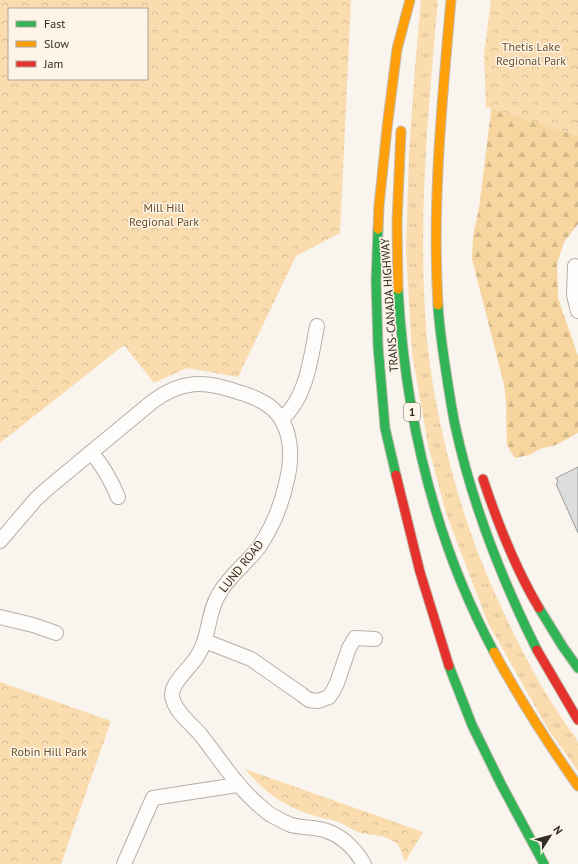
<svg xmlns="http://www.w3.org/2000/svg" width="578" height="864" font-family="'PT Sans',sans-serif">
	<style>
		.grass { fill: url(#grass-tufts) }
		.forest { fill: url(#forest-firs) }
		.park { fill: url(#park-crowns); fill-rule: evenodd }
		.building { fill: #dcdedd; stroke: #9a9b9b }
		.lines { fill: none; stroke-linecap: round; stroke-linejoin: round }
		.street-casing { stroke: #b4afa8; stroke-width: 16 }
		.fast-casing { stroke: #c4bbaf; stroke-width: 11 }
		.slow-casing { stroke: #c4bbaf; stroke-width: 11 }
		.jam-casing { stroke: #c4bbaf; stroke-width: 11 }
		.street { stroke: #fefdfc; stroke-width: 14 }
		.fast { stroke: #30b455; stroke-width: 9 }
		.slow { stroke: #ff9f0a; stroke-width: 9 }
		.jam { stroke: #e5322d; stroke-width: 9 }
		.labels { text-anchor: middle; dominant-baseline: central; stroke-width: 3; stroke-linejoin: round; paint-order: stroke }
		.shield { fill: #fef5e8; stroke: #6f685f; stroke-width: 1 }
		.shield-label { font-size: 11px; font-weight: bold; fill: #322c24 }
		.park-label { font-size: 12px; fill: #68502a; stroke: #fef5e8 }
		.street-label { font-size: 12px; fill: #322c24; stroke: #fef5e8 }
	</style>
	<defs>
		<pattern id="grass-tufts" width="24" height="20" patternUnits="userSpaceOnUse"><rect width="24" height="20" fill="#fadcaf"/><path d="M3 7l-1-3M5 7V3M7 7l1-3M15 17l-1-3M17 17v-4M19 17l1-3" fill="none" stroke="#d7bd96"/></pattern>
		<pattern id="forest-firs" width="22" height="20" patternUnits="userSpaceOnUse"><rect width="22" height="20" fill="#f6d59e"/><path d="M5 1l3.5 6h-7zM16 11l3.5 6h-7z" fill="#d3b788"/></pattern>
		<pattern id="park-crowns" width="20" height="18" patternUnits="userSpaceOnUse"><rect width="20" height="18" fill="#fadcaf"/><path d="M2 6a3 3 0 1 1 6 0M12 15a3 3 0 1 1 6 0" fill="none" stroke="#d7bd96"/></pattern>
	</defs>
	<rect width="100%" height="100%" fill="#f9f4ed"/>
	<path class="grass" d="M 421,0 L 438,0 C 428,113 417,226 427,339 C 433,399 447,459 465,516 C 484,574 510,629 539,682 C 548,697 557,711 567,726 C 570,731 577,737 578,743 C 578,751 578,763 578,771 L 548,729 L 488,623 L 446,513 L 428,445 L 412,353 L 406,250 L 409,153 L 415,68 Z"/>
	<polygon class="forest" points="505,0 578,0 578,224 564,242 557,264 558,298 578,356 578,433 556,445 542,448 529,455 515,458 507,445 506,401 504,384 472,259 473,236 479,208"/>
	<g class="park">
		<path d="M 0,0 L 351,0 L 340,233 L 296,256 L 238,377 L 187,368 L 154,383 L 124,345 L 0,443 ZM 9,9 L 147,9 L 147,79 L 9,79 Z"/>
		<polygon points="491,0 578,0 578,136 486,107 484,54"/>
		<polygon points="0,682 111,721 61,864 0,864"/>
		<path d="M 245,769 L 423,832 L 405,862 C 403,857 402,850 398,845 C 389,835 373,836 361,833 C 353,831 346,825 339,822 C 326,818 313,816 300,811 C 278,802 260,787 245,769 Z"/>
	</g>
	<polygon class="building" points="578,467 578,533 556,484 558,482 556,478"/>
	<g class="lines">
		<g class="street-casing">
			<g id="street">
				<polyline points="575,266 574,295 578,311"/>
				<path d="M 282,419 C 307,397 311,357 317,326"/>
				<path d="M 91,452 C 103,466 111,480 118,497"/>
				<path d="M 0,541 L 36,499 L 48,488 L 152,402 C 181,380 204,380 238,392 C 245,394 254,397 261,401 C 291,416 294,451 287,480 C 282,503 272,528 259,547 C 247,563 229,576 219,594 C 207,613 210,637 198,655 C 191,668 167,685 173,700 C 177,713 191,724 200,734 C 220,759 236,786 260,806 C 265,810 269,815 275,817 C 280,820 286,823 291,825 C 303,828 316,827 327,831 C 344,837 355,849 364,864"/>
				<polyline points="0,617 33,625 56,633"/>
				<polyline points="205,641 251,659 301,694 309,700 318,701 329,697 333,691 337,683 349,648 355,638 375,639"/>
				<polyline points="124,864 153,798 237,785"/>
			</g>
		</g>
		<g class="fast-casing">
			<g id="fast">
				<polyline points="378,229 376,281 378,346 385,428 396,475"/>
				<path d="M 398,289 C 405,415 434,540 494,652"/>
				<path d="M 438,305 C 439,325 442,345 445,365 C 448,385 451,405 455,425 C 472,504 501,578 537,650"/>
				<polyline points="539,608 563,647 578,668"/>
				<polyline points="449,666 472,725 501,784 544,864"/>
			</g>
		</g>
		<g class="slow-casing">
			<g id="slow">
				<polyline points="378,229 379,206 387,128 397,49 410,0"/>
				<polyline points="398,289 397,222 401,131"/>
				<path d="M 438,305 C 432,203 442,101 451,0"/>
				<path d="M 494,652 C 519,698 547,742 578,786"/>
			</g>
		</g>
		<g class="jam-casing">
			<g id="jam">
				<polyline points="396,475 420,572 449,666"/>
				<path d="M 483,479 C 498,524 515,568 539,608"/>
				<polyline points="537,650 578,720"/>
			</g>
		</g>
		<use href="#street" class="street"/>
		<use href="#fast" class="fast"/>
		<use href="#slow" class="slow"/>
		<use href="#jam" class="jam"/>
	</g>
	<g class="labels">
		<rect class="shield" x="404" y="403" width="16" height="18" rx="3"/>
		<g class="shield-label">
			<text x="412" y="412">1</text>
		</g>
		<g class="park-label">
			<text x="531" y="46">Thetis Lake<tspan x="531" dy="14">Regional Park</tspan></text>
			<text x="164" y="207">Mill Hill<tspan x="164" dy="14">Regional Park</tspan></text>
			<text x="49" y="751">Robin Hill Park</text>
		</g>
		<g class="street-label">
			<text transform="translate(389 305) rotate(-94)">TRANS-CANADA HIGHWAY</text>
			<text transform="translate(241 566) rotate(-51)">LUND ROAD</text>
		</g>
	</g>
	<rect x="8" y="8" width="140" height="72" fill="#fef5e8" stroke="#aca59a"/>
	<rect x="16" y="21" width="20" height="6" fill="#30b455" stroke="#aca59a"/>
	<text x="44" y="28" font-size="12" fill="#322c24">Fast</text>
	<rect x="16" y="41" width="20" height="6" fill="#ff9f0a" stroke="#aca59a"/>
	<text x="44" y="48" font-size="12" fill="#322c24">Slow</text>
	<rect x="16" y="61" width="20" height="6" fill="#e5322d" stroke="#aca59a"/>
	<text x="44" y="68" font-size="12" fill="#322c24">Jam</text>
	<g transform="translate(550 836) rotate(54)" stroke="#fef5e8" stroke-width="3" paint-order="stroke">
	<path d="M0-3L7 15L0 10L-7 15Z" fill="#322c24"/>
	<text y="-6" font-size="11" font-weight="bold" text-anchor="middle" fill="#322c24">N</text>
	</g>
</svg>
